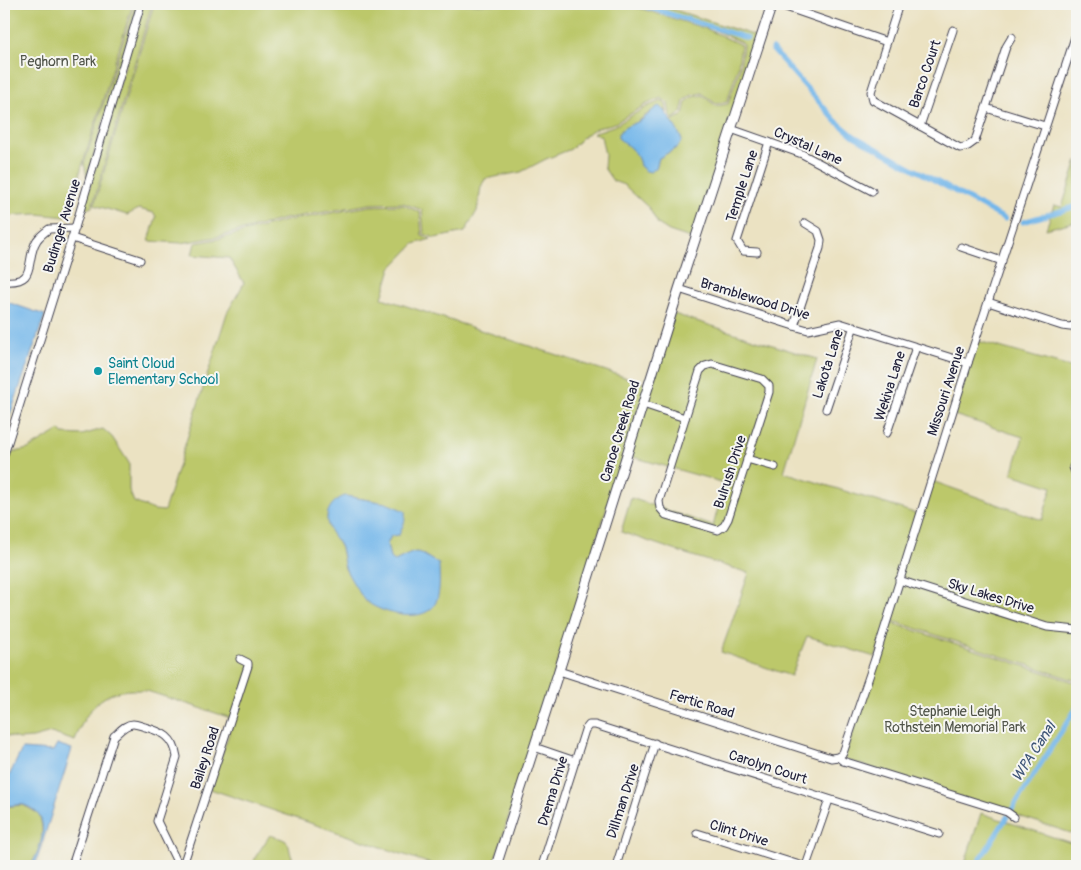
<svg xmlns="http://www.w3.org/2000/svg" width="1081" height="870" font-family="Pangolin,sans-serif">
	<style>
		.green { fill: #bcc86a; stroke: #6f7552; fill-rule: evenodd }
		.water { fill: #74b7ea; stroke: #4b6c92 }
		.lines { fill: none; stroke-linecap: round; stroke-linejoin: round }
		.canal { stroke: #74b7ea; stroke-width: 5 }
		.minor-casing { stroke: #403f4f; stroke-width: 9 }
		.major-casing { stroke: #403f4f; stroke-width: 11 }
		.minor { stroke: #fff; stroke-width: 7 }
		.major { stroke: #fff; stroke-width: 9 }
		.culture-dot { fill: #0f9aa8; stroke: #f6f6f2; stroke-width: 2 }
		.labels { text-anchor: middle; dominant-baseline: central; stroke-width: 4; stroke-linejoin: round; paint-order: stroke }
		.park-label { font-size: 14px; fill: #505449; stroke: #f6f6f2 }
		.street-label { font-size: 14px; fill: #22223b; stroke: #f6f6f2 }
		.culture-label { font-size: 14px; fill: #0d838f; stroke: #f6f6f2; text-anchor: start }
		.water-label { font-size: 15px; font-style: italic; fill: #3f5678; stroke: #f6f6f2 }
	</style>
	<rect width="100%" height="100%" fill="#f6f6f2"/>
	<filter id="ink" filterUnits="userSpaceOnUse"><feTurbulence type="fractalNoise" baseFrequency=".02" numOctaves="2"/><feDisplacementMap in="SourceGraphic" scale="10" xChannelSelector="R" yChannelSelector="G"/><feConvolveMatrix kernelMatrix="1 2 1 2 8 2 1 2 1" color-interpolation-filters="sRGB"/></filter>
	<filter id="wash" filterUnits="userSpaceOnUse"><feTurbulence type="fractalNoise" baseFrequency=".0096" numOctaves="4" result="noise"/><feDisplacementMap in="SourceGraphic" scale="20" xChannelSelector="R" yChannelSelector="G"/><feGaussianBlur stdDeviation="1.12" result="paint"/><feColorMatrix in="noise" values="0 0 0 0 0 0 0 0 0 0 0 0 0 0 0 0 0 1.4 0 .05"/><feComposite in="paint" operator="in"/></filter>
	<g filter="url(#wash)">
		<rect width="100%" height="100%" fill="#ebe2c2"/>
		<g class="green">
			<polygon points="4,4 133,4 66,217 37,214 4,216"/>
			<polygon points="135,4 138,4 87,177 84,164"/>
			<polygon points="143,4 152,4 92,207 83,210"/>
			<polygon points="154,4 626,4 707,29 741,45 738,67 727,102 716,104 702,93 692,95 684,101 681,113 673,119 670,116 668,103 661,98 647,104 615,123 594,129 583,137 571,149 546,159 521,172 485,179 481,187 477,211 465,232 435,238 424,234 422,210 403,203 370,204 284,219 217,237 181,243 149,241 156,217 154,213 139,209 127,215 94,205"/>
			<polygon points="634,4 656,4 759,37 693,239 669,231 658,224 649,208 624,185 613,181 604,168 605,155 601,136 593,133 616,125 648,106 661,101 666,104 667,113 664,110 650,112 636,123 624,142 628,144 639,159 656,168 659,158 678,147 679,134 671,121 683,115 686,102 693,97 702,95 716,106 728,104 740,68 743,45 742,43 708,27"/>
			<polygon points="1077,161 1077,221 1046,229 1054,205 1062,207"/>
			<path d="M 403,205 L 420,212 L 422,235 L 431,239 L 414,244 L 391,268 L 382,298 L 646,384 L 493,866 L 437,866 L 210,789 L 232,725 L 228,717 L 147,691 C 107,685 87,705 75,741 L 51,733 L 33,738 L 19,739 L 4,735 L 4,462 L 7,454 L 28,449 L 60,430 L 63,434 L 82,435 L 103,429 L 112,437 L 129,463 L 129,490 L 134,502 L 154,510 L 164,511 L 227,313 L 244,283 L 229,258 L 192,255 L 195,243 L 218,239 L 285,221 L 370,206 ZM 346,496 L 386,503 L 391,536 L 387,544 L 390,558 L 395,561 C 423,547 414,551 439,564 L 366,602 L 345,569 L 341,548 L 328,525 L 327,515 Z"/>
			<polygon points="674,314 817,359 784,472 921,515 932,481 1042,520 1052,487 1012,474 1023,437 954,415 978,341 1077,369 1077,681 890,620 875,657 807,636 791,676 721,652 749,573 686,554 621,532 631,498 713,526 725,483 629,456"/>
			<polygon points="889,622 1077,683 1077,835 844,759"/>
			<path d="M 23,805 L 39,814 C 46,835 40,848 31,866 L 4,866 L 4,807 Z"/>
			<polygon points="981,813 1077,845 1077,866 964,866"/>
			<path d="M 270,835 C 275,837 282,838 286,841 C 292,847 287,857 299,866 L 251,866 L 256,856 Z"/>
		</g>
		<g class="water">
			<path d="M 659,106 C 667,112 678,130 682,140 L 678,147 L 659,158 L 656,168 L 651,172 L 646,171 L 640,166 C 638,152 628,146 618,138 L 618,134 C 624,125 634,125 643,119 C 649,115 652,109 659,106 Z"/>
			<polygon points="4,301 45,315 4,432"/>
			<path d="M 345,496 L 386,503 L 405,511 C 406,521 403,526 399,535 L 391,536 L 387,544 L 390,558 L 395,561 C 423,547 414,551 439,564 C 439,576 441,590 436,602 C 426,625 383,614 367,602 C 362,598 347,574 345,567 C 343,561 343,554 341,548 C 338,540 330,534 328,525 C 324,511 333,500 345,496 Z"/>
			<path d="M 57,744 L 72,749 L 35,866 L 31,866 C 41,846 54,815 24,805 C 18,804 9,806 4,807 L 4,780 L 9,776 L 22,749 L 53,751 Z"/>
		</g>
		<g class="lines">
			<g class="canal">
				<polyline points="638,4 747,38"/>
				<polyline points="772,49 836,121 854,136 1005,219"/>
				<polyline points="1023,222 1077,206"/>
				<polyline points="1011,811 1077,707"/>
				<polyline points="976,866 1007,817"/>
			</g>
		</g>
	</g>
	<g filter="url(#ink)">
		<g class="lines">
			<g class="minor-casing">
				<g id="minor">
					<polyline points="777,4 887,42"/>
					<polyline points="899,4 871,92 873,100 960,148 968,146 975,141 1006,47 1012,37"/>
					<polyline points="986,108 1045,126"/>
					<polyline points="920,126 953,30"/>
					<polyline points="731,129 802,154 872,191"/>
					<polyline points="72,238 140,260"/>
					<polyline points="961,247 1002,261"/>
					<polyline points="757,252 743,251 737,241 769,142"/>
					<path d="M 4,281 C 39,284 24,260 37,240 C 40,236 45,232 49,229 L 75,228"/>
					<polyline points="679,289 794,326 808,330 840,323 968,363"/>
					<polyline points="988,302 1062,326 1070,327 1077,324"/>
					<polyline points="794,326 820,248 821,240 818,231 805,223"/>
					<polygon points="712,364 762,379 769,386 769,392 728,519 724,526 718,530 666,515 660,508 659,501 700,371 705,366"/>
					<polyline points="643,404 685,418"/>
					<polyline points="826,409 854,326"/>
					<polyline points="887,433 916,347"/>
					<polyline points="4,455 75,228 141,4"/>
					<polyline points="747,459 775,467"/>
					<polyline points="1073,467 1077,477"/>
					<polyline points="899,580 1047,627 1077,630"/>
					<polyline points="559,671 831,758 838,757"/>
					<polyline points="534,747 575,761"/>
					<polyline points="838,757 843,753 875,659 968,363 1077,31"/>
					<polyline points="838,757 843,761 1007,812 1014,817"/>
					<polyline points="697,833 803,866"/>
					<path d="M 72,866 L 114,736 C 119,732 125,724 133,724 C 137,724 141,726 145,727 C 163,732 174,737 177,757 L 157,821 L 179,866"/>
					<polyline points="179,866 184,862 248,666 248,663 240,659"/>
					<polyline points="542,866 585,730 589,725 595,725 939,834"/>
					<polyline points="616,866 655,743"/>
					<polyline points="806,866 829,800"/>
				</g>
			</g>
			<g class="major-casing">
				<polyline id="major" points="496,866 562,661 679,289 772,4"/>
			</g>
			<use href="#minor" class="minor"/>
			<use href="#major" class="major"/>
		</g>
	</g>
	<circle class="culture-dot" cx="98" cy="371" r="5"/>
	<g class="labels">
		<g class="park-label">
			<text x="58" y="61">Peghorn Park</text>
			<text x="955" y="711">Stephanie Leigh<tspan x="955" dy="16">Rothstein Memorial Park</tspan></text>
		</g>
		<g class="street-label">
			<text transform="translate(925 74) rotate(-71)">Barco Court</text>
			<text transform="translate(808 146) rotate(24)">Crystal Lane</text>
			<text transform="translate(742 186) rotate(-72)">Temple Lane</text>
			<text transform="translate(62 226) rotate(-73)">Budinger Avenue</text>
			<text transform="translate(755 299) rotate(17)">Bramblewood Drive</text>
			<text transform="translate(828 364) rotate(-72)">Lakota Lane</text>
			<text transform="translate(890 386) rotate(-72)">Wekiva Lane</text>
			<text transform="translate(946 391) rotate(-72)">Missouri Avenue</text>
			<text transform="translate(620 431) rotate(-73)">Canoe Creek Road</text>
			<text transform="translate(730 472) rotate(-72)">Bulrush Drive</text>
			<text transform="translate(991 596) rotate(17)">Sky Lakes Drive</text>
			<text transform="translate(702 704) rotate(17)">Fertic Road</text>
			<text transform="translate(205 758) rotate(-72)">Bailey Road</text>
			<text transform="translate(768 767) rotate(18)">Carolyn Court</text>
			<text transform="translate(553 791) rotate(-73)">Drema Drive</text>
			<text transform="translate(623 801) rotate(-72)">Dillman Drive</text>
			<text transform="translate(739 833) rotate(17)">Clint Drive</text>
		</g>
		<g class="culture-label">
			<text x="108" y="363">Saint Cloud<tspan x="108" dy="16">Elementary School</tspan></text>
		</g>
		<g class="water-label">
			<text transform="translate(1034 752) rotate(-57)">WPA Canal</text>
		</g>
	</g>
	<rect width="1081" height="870" fill="none" stroke="#f6f6f2" stroke-width="20"/>
</svg>
